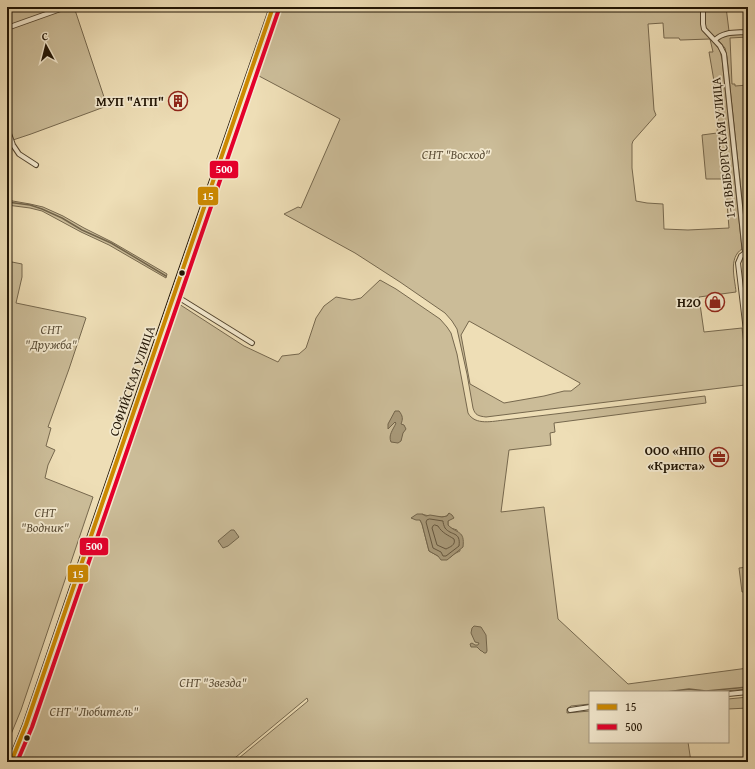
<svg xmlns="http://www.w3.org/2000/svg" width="755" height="769" font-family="'Gentium Book Plus',serif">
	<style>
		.green { fill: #cbbc98; stroke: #76684e; fill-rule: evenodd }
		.water { fill: #a89979; stroke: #72644a }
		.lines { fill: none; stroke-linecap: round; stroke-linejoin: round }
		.shore { stroke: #64563e; stroke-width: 1 }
		.stream { stroke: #72644a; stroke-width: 1.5 }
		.minor-casing { stroke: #544630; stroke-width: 6 }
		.secondary-casing { stroke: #201404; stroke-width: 8 }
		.minor { stroke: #f4ead0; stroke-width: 4 }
		.secondary { stroke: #f4ead0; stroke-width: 5.5 }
		.bus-1-casing { stroke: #f4ead0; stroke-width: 7 }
		.bus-2-casing { stroke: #f4ead0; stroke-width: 7 }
		.bus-1 { stroke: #cc8901; stroke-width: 4 }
		.bus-2 { stroke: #e4002b; stroke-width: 4 }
		.bus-dot { fill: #201404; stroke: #f4ead0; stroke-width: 1.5 }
		.labels { text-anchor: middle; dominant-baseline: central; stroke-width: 3.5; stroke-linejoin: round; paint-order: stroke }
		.poi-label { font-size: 13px; font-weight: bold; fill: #201404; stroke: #f4ead0; text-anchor: end }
		.street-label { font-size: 13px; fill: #201404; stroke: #f4ead0 }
		.park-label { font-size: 13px; font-style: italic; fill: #5c4f38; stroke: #f4ead0 }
		.line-badge { stroke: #f4ead0; stroke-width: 1.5 }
		.badge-label { font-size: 11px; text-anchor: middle; font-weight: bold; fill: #fff }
	</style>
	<rect width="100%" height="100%" fill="#eedeb6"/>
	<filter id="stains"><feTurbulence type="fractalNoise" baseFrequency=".005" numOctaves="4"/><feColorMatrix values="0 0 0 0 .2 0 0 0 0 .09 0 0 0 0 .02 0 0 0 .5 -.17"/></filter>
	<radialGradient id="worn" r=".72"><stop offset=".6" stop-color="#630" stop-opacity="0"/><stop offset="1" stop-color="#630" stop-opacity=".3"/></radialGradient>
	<g class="green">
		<polygon points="7,7 74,7 107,106 31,134 7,142"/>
		<path d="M 279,7 L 726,7 L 729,31 L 748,30 C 734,31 723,29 713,40 L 720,51 L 722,59 L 742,249 C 728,258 735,279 736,292 L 699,297 L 704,332 L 742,328 L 748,377 L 748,383 L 745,385 L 486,417 C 478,416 475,415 473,408 L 467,374 L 457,329 L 452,321 L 445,313 L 400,282 L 355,253 L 284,214 L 298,207 L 301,208 L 340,119 L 259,76 L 268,45 L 280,10 L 278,9 ZM 663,23 L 664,38 L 679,38 L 680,40 L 681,40 L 710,39 L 713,52 L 709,52 L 719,110 L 717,133 L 702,135 L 706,179 L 725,179 L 729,228 L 688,230 L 664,229 L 663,204 L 647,203 L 636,201 L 632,168 L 632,144 L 633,141 L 656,115 L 654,110 L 648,24 ZM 469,321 L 580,383 L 580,384 L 571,391 L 564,391 L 544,396 L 504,403 L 470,384 L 461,335 Z"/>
		<path d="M 748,34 L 748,37 L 730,38 L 732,84 L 735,84 L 735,86 L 748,85 L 748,246 L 747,246 L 731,97 L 727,57 L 725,48 L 718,40 C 727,33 737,35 748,34 Z"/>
		<polygon points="7,200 30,204 43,207 63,216 84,228 112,242 167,274 166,278 109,245 81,232 42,211 30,208 7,205"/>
		<polygon points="7,261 22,264 22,277 16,303 84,317 86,318 69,369 48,427 51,428 46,446 55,450 48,465 45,478 93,497 21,710 7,744"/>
		<path d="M 380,280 L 396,289 L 440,319 L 447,327 L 451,333 L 457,354 L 468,413 C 475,426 493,421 505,420 L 705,396 L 706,403 L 554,423 L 555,432 L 550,433 L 551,445 L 509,450 L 501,512 L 544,507 L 558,619 L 628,684 L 748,668 L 748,689 L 712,692 L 590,692 L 590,704 L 571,706 L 567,709 L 567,713 L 590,711 L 590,742 L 688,742 L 691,762 L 241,762 L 240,761 L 239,758 L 308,701 L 307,698 L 230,762 L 20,762 L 137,430 L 179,304 L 244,346 L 278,362 L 282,356 L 299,354 L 306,348 L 316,318 L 324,306 L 336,297 L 352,300 L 361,298 ZM 449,513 L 449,520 L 448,521 L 448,525 L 451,528 L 457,530 L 460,551 L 454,554 L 451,557 L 438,556 L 429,551 L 422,524 L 420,520 L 422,514 C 426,516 442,518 447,516 C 448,515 448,514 449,513 Z"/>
		<polygon points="748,567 748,592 742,592 739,568"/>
		<polygon points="748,697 748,708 728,709 728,699"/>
	</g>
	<g class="water">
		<path d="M 395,411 L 399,411 C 403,416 403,419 401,424 L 404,425 L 406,429 L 403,433 L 401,441 L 398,443 L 391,442 C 388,435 393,430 396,423 L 395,422 L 388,429 L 388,424 Z"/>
		<path d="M 449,513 L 452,515 L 454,518 L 448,521 L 448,525 C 457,534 465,530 463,547 L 447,560 L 441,560 L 438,556 L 429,551 L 422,524 L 420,520 L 416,520 L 411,518 L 417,514 L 422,514 L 426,516 L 430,515 L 442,517 L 447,516 Z"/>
		<polygon points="231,530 234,530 239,537 228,546 223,548 218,541"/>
		<polygon points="474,626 481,627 486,635 487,651 486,653 484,653 482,651 481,651 477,647 471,647 470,644 472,643 475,645 478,645 479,643 475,642 471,633 472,628"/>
	</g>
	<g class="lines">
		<g class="shore">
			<path d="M 430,519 L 443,521 C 443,523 444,526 445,528 C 451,536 461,531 459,546 L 446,556 L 443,556 L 441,552 L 433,548 L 426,522 L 427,520 Z"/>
			<path d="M 435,525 L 438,526 C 442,533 448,535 454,539 C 456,545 450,547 446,549 L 437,545 L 432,528 L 433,526 Z"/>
		</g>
		<g class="stream">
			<polyline points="7,202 30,205 42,209 62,218 82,230 111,243 166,276"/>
			<polyline points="666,692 689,689 706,691 748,687"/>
		</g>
		<g class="minor-casing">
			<g id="minor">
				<polyline points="703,7 703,24 704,29 720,46 724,54 745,253"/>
				<polyline points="7,28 66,7"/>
				<path d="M 715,40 C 724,31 736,33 748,32"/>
				<polyline points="7,128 13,145 19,154 36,165"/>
				<polyline points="748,251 741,256 738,263 748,348"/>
				<polyline points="173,296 181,299 252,343"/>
				<polyline points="748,503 747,507 748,513"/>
				<polyline points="728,694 748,692"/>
				<polyline points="570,710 590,707"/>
			</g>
		</g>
		<g class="secondary-casing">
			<polyline id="secondary" points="11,762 26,725 173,296 273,7"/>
		</g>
		<use href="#minor" class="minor"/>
		<use href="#secondary" class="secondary"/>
		<g class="bus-1-casing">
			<polyline id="bus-1" points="11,762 26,725 273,7"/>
		</g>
		<g class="bus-2-casing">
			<polyline id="bus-2" points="17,762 32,727 279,9"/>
		</g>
		<use href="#bus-1" class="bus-1"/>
		<use href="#bus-2" class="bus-2"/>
	</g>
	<defs>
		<g id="building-ring" transform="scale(1)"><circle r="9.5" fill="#f4ead0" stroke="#8f2418" stroke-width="1.5"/><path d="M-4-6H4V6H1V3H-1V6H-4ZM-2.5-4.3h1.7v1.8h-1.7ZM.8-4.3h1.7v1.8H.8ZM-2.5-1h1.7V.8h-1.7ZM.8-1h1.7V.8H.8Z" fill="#8f2418"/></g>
		<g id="shop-ring" transform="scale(1)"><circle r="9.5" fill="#f4ead0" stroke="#8f2418" stroke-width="1.5"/><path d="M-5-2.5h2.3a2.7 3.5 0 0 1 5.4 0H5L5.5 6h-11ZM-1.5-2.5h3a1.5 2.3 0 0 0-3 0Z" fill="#8f2418"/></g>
		<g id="office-ring" transform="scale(1)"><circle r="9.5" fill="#f4ead0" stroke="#8f2418" stroke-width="1.5"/><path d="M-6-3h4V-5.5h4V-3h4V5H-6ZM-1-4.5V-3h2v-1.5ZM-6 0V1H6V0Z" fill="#8f2418"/></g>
	</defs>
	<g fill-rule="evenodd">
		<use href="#building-ring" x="178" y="101"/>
		<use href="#shop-ring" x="715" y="302"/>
		<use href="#office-ring" x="719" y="457"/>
	</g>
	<g class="bus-dot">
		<circle cx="182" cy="273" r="3.5"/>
		<circle cx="27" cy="738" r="3.5"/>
	</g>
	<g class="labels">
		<g class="poi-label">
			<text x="164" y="101">МУП "АТП"</text>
			<text x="701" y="302">H2O</text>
			<text x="705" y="450">ООО «НПО<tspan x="705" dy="15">«Криста»</tspan></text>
		</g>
		<g class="street-label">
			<text transform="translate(723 148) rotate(-96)">1-Я ВЫБОРГСКАЯ УЛИЦА</text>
			<text transform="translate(132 381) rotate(-71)">СОФИЙСКАЯ УЛИЦА</text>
		</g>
		<g class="park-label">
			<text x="456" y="154">СНТ "Восход"</text>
			<text x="51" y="329">СНТ<tspan x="51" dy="15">"Дружба"</tspan></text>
			<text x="45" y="512">СНТ<tspan x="45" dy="15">"Водник"</tspan></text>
			<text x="213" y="682">СНТ "Звезда"</text>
			<text x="94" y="711">СНТ "Любитель"</text>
		</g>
	</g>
	<g class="line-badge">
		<rect x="209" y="160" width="30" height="19" rx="4" fill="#e4002b"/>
		<rect x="197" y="186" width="22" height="20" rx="4" fill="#cc8901"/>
		<rect x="79" y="537" width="30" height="19" rx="4" fill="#e4002b"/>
		<rect x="67" y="564" width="22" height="19" rx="4" fill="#cc8901"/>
	</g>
	<g class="badge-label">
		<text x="224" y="173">500</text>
		<text x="208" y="200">15</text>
		<text x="94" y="550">500</text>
		<text x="78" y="578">15</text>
	</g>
	<rect width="755" height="769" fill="none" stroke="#eedeb6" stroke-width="24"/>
	<rect x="8" y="8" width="739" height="753" fill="none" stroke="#201404" stroke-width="2"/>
	<rect x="12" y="12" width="731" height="745" fill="none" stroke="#201404"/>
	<rect x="589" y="691" width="140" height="52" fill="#f4ead0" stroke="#9f947e"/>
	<rect x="597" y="704" width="20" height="6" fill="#cc8901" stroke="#9f947e"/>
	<text x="625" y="711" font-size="12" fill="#201404">15</text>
	<rect x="597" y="724" width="20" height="6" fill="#e4002b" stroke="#9f947e"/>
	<text x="625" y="731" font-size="12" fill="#201404">500</text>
	<g transform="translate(46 46) rotate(353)" stroke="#f4ead0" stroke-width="3" paint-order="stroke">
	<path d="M0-3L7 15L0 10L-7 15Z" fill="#201404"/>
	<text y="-6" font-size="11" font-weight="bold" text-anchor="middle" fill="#201404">С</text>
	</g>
	<rect width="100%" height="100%" filter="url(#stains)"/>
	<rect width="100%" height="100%" fill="url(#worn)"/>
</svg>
